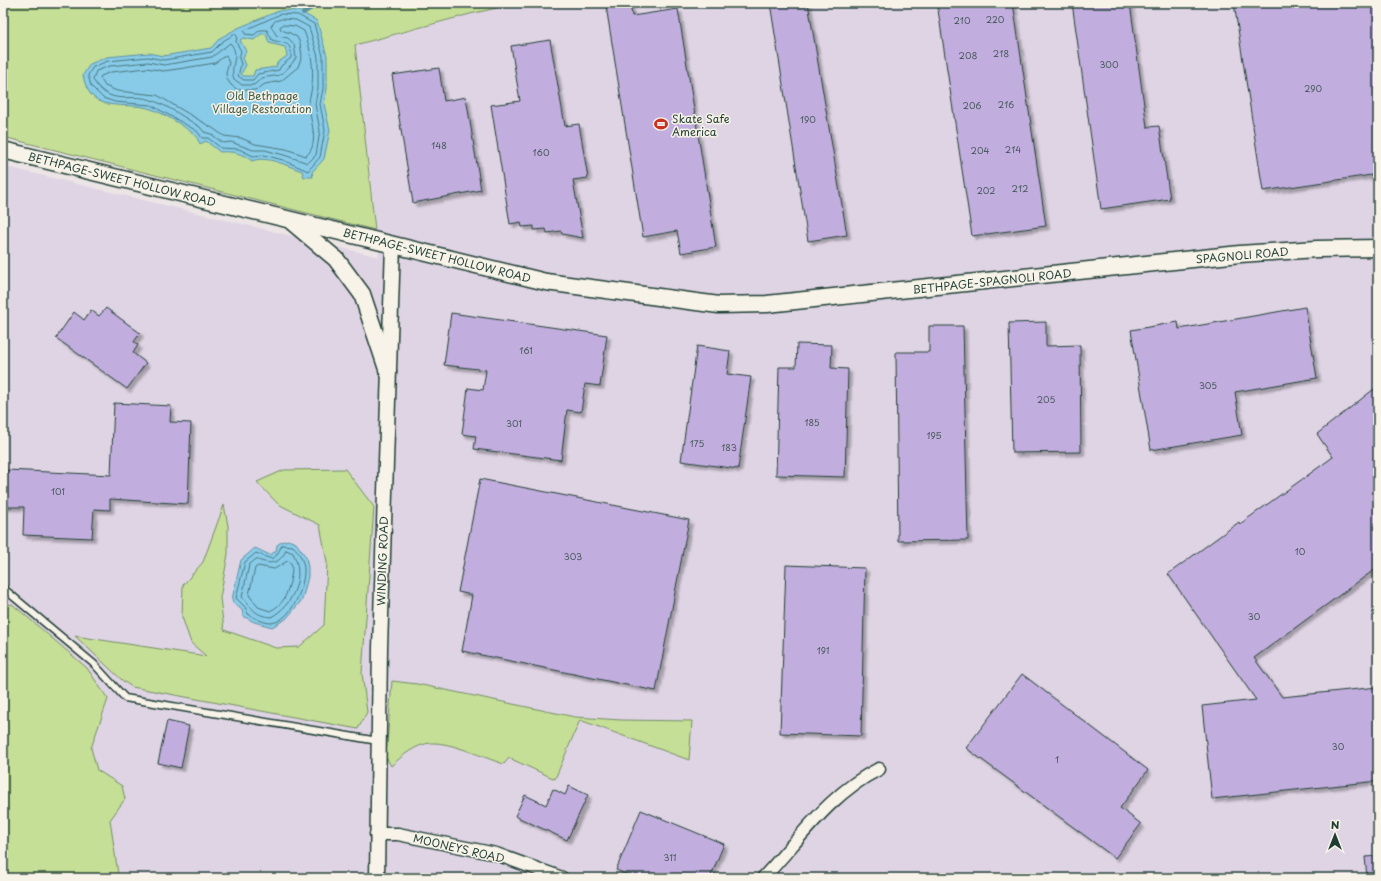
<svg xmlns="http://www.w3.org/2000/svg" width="1381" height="881" font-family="'Playpen Sans',sans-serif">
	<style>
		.built { fill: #dfd4e4 }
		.green { fill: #c6df96; stroke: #728e65 }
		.water { fill: #88cbe9; stroke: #5e92a1; fill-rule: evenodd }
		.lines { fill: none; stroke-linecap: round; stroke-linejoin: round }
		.shore { stroke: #49767c; stroke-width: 1 }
		.stream { stroke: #5e92a1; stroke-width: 4 }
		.building { fill: #c2aede; stroke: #1f3d34; filter: url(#shadow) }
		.service-casing { stroke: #1f3d34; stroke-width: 9 }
		.minor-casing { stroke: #1f3d34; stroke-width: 15 }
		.tertiary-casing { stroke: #1f3d34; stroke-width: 17 }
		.secondary-casing { stroke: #1f3d34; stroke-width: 19 }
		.service { stroke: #f7f3e8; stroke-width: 6 }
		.minor { stroke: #f7f3e8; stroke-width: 12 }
		.tertiary { stroke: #f7f3e8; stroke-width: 14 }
		.secondary { stroke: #f7f3e8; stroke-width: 16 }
		.labels { text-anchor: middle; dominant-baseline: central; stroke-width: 3; stroke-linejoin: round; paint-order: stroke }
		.number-label { font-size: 9px; fill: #48595e }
		.park-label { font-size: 11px; fill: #405d48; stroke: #f7f3e8 }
		.poi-label { font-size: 11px; fill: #1f3d34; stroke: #f7f3e8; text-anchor: start }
		.street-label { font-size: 11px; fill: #1f3d34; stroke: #f7f3e8 }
	</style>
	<defs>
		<filter id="shadow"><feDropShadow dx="3.5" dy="3.5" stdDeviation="1" flood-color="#0004"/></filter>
	</defs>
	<rect width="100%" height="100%" fill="#ece5e6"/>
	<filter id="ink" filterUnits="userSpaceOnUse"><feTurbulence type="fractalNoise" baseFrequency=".025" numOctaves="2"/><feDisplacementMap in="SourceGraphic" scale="8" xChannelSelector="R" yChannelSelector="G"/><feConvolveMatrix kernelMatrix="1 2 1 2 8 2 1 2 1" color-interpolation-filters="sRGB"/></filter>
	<g filter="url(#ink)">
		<polygon class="built" points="519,3 1378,3 1378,878 3,878 3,166 379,257 355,45 411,31 470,14"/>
		<g class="green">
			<polygon points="3,3 519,3 470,14 355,45 375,230 3,137"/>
			<polygon points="345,469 374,507 362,673 367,712 358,729 132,687 123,681 75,636 206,656 191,643 182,617 183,585 203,562 224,505 228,526 228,554 220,598 224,630 276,648 299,647 324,625 327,562 320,525 278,504 257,482 284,470"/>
			<polygon points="12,604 87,668 108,699 91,748 97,770 122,786 125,799 110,820 118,874 121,878 3,878 3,610 7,605"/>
			<path d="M 392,681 L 417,684 L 575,717 L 621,720 L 692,721 L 689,760 L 580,720 L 555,779 L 509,758 L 504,764 C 484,758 452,742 431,743 C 416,744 402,756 391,766 L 386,757 Z"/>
		</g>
		<g class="water">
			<path d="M 281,10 L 299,11 L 317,21 L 327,56 L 327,89 L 324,104 L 330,130 L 324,159 L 312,172 L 313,177 L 304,177 L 302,171 C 287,166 267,155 252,161 C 242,153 232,151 220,152 L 206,141 L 200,144 C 198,141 197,136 194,134 C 182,125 165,114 151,109 C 126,100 90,117 83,75 L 90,64 L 107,57 L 149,53 L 163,56 L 211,48 L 220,38 L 238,28 ZM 261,34 L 266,34 L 269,43 L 285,47 L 287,56 L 277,63 L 276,67 L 255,70 L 253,76 L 244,76 L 241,74 L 246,65 L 243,58 L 246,51 L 240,40 L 243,38 L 254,40 Z"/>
			<polygon points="288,540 296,543 306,557 308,567 308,577 302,600 286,619 272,627 254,622 243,616 242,610 233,603 232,599 241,560 255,548 270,555 276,551 277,545 281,542"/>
		</g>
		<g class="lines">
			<g class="shore">
				<path d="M 281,14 L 298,15 L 314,24 L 323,56 L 323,89 L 320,104 L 325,130 L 320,157 L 308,171 L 283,160 L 264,155 L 253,156 L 239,149 L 221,148 L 208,138 L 202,138 L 197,131 L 151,105 L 115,102 L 103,98 L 91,86 L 88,75 L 93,67 L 108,61 L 148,57 L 164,60 L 212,52 L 223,41 L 235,34 L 237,36 L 236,42 L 241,51 L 239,58 L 241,64 L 238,76 L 244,80 L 253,80 L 258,74 L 279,70 L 281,66 L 291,58 C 292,41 285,44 272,40 L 267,30 L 260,30 L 254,35 L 245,34 L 244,31 Z"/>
				<path d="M 282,19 L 296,20 L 309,27 L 318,57 L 318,88 L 315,104 L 320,131 L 316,155 L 308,163 L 284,155 L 265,150 L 253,150 L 231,142 L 223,143 L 211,134 L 204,132 L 200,127 C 185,118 170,107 154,101 C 131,91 112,109 93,80 L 96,71 L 110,66 L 148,62 L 164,65 L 212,57 L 230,43 C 241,54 229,67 234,79 L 242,85 L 254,85 L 262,78 L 280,75 L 290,66 L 296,58 L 294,44 L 288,38 L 277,36 L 271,26 L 275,21 Z"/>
				<path d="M 283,25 L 295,26 L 304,31 C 311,49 314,67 312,85 C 312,91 309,97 309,103 C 309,120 321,143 306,156 L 286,149 L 255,144 L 241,138 L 224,136 L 214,129 L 157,95 L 117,91 L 105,86 L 100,78 L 101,76 L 111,72 L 147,68 L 163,71 L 178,69 L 215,63 L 226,55 L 229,63 L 226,73 L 227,79 L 231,85 L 238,90 L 255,90 L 265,84 L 281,81 L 298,67 L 302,56 L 300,43 L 297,37 L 290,33 L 281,30 L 280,27 Z"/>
				<path d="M 282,545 L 293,546 C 299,552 303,560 304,568 C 305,586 292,621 271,623 C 263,623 253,617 248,614 L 245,607 L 236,598 L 245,562 L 256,553 C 273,559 273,564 282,545 Z"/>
				<path d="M 286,550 L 293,553 C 305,576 294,605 271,617 C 255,616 252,608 242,597 L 249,565 L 256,559 C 269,565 280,565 286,550 Z"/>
				<path d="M 288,561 L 291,563 C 293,571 291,575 290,582 C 286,596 284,604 270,611 L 258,607 L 249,595 L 255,568 L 258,566 L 274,569 Z"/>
			</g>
			<polyline class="stream" points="303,13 321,3"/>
		</g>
		<g class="building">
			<polygon points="630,3 632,16 678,9 716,247 681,253 677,231 643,237 606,6"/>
			<polygon points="770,3 808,3 847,235 808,241"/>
			<polygon points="937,3 1013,3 1046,226 972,236"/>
			<polygon points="1072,3 1130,3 1147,127 1159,126 1170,199 1101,209"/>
			<polygon points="1234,3 1378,3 1378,174 1263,191"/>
			<polygon points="550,40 565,126 579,124 588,178 573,180 583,238 562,234 561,231 547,233 546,229 534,230 534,226 522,227 521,222 510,224 491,105 520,101 511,46"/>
			<polygon points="439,68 444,101 466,97 481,190 413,203 392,75"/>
			<polygon points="1305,307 1317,378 1235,392 1242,435 1151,450 1131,330 1178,322 1179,329"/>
			<polygon points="106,308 140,333 134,342 138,345 133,353 146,363 127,389 56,338 74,312 84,320 91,310 99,316"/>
			<polygon points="451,313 607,335 600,386 585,384 581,412 567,410 561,460 474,449 476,436 462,434 468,388 483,390 486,370 444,365"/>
			<polygon points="1046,322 1046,346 1080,345 1081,452 1012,453 1009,323"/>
			<polygon points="929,326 963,326 968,540 898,541 896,352 929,352"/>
			<polygon points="797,344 832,345 831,368 848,369 845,477 776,475 779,367 796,367"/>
			<polygon points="697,346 730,351 727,374 751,377 738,469 681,461"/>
			<polygon points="1374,389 1378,394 1378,567 1254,658 1282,697 1378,687 1378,781 1212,799 1202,706 1256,700 1168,574 1239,522 1240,524 1333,457 1317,434"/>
			<polygon points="114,403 171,406 170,422 191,423 188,504 110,499 110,510 94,509 92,538 23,535 24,507 5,507 7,470 111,475"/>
			<polygon points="480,479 689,520 656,691 462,651 472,595 458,592"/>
			<polygon points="786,565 865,568 861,736 780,733"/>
			<polygon points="1022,674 1148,770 1120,808 1141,824 1115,858 966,748"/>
			<polygon points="167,721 189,726 181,768 158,763"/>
			<polygon points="569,786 588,795 567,840 515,816 525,795 546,805 553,789 565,795"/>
			<polygon points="641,810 724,844 710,878 636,878 616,870"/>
			<polygon points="1378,856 1378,878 1367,878 1365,857"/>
		</g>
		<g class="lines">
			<g class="service-casing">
				<polyline id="service" points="3,588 94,664 125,698 378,741"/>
			</g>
			<g class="minor-casing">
				<g id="minor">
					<polyline points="376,834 398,834 496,854 562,878"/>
					<path d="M 763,878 C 800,839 830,793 879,769"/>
				</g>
			</g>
			<g class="tertiary-casing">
				<polyline id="tertiary" points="377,878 380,648 393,245"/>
			</g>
			<g class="secondary-casing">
				<g id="secondary">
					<polyline points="3,150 546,282 719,305 767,304 1240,254 1317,249 1378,248"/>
					<polyline points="292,222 336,259 362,294 388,372"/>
				</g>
			</g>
			<use href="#service" class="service"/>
			<use href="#minor" class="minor"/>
			<use href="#tertiary" class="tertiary"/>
			<use href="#secondary" class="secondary"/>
		</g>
	</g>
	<defs>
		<g id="stadium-bare" transform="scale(1.08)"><path d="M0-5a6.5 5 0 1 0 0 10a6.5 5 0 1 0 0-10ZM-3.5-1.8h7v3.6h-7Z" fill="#c8321e" stroke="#f7f3e8" stroke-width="2.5" paint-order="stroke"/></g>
	</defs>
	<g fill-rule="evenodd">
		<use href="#stadium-bare" x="661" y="124"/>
	</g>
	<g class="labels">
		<g class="number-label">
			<text x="995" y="19">220</text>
			<text x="962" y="20">210</text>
			<text x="1001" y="53">218</text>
			<text x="968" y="55">208</text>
			<text x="1109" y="64">300</text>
			<text x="1313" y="88">290</text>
			<text x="1006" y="104">216</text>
			<text x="972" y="105">206</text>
			<text x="808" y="119">190</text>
			<text x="439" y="145">148</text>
			<text x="1013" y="149">214</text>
			<text x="980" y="150">204</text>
			<text x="541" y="152">160</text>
			<text x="1020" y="188">212</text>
			<text x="986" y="190">202</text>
			<text x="526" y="350">161</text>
			<text x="1208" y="385">305</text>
			<text x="1046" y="399">205</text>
			<text x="812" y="422">185</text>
			<text x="514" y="423">301</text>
			<text x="934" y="435">195</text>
			<text x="697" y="443">175</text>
			<text x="729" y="447">183</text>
			<text x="58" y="491">101</text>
			<text x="1300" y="551">10</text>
			<text x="573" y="556">303</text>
			<text x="1254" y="616">30</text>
			<text x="823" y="650">191</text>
			<text x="1338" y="746">30</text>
			<text x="1057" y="759">1</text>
			<text x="670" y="857">311</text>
		</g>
		<g class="park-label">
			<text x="262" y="95">Old Bethpage<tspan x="262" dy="13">Village Restoration</tspan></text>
		</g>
		<g class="poi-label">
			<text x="672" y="118">Skate Safe<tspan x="672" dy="13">America</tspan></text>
		</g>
		<g class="street-label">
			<text transform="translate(122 179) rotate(14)">BETHPAGE-SWEET HOLLOW ROAD</text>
			<text transform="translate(437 255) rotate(14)">BETHPAGE-SWEET HOLLOW ROAD</text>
			<text transform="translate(1242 255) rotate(-5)">SPAGNOLI ROAD</text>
			<text transform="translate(992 281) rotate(-6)">BETHPAGE-SPAGNOLI ROAD</text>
			<text transform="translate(382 561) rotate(-88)">WINDING ROAD</text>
			<text transform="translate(459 848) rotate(13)">MOONEYS ROAD</text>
		</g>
	</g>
	<rect width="1381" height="881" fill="none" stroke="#f7f3e8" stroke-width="16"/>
	<rect x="8" y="8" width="1365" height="865" fill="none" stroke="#1f3d34" stroke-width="1.5" filter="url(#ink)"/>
	<g transform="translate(1335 835)" stroke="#f7f3e8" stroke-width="3" paint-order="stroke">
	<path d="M0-3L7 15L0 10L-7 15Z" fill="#1f3d34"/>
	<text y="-6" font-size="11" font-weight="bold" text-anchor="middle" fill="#1f3d34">N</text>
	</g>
</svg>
